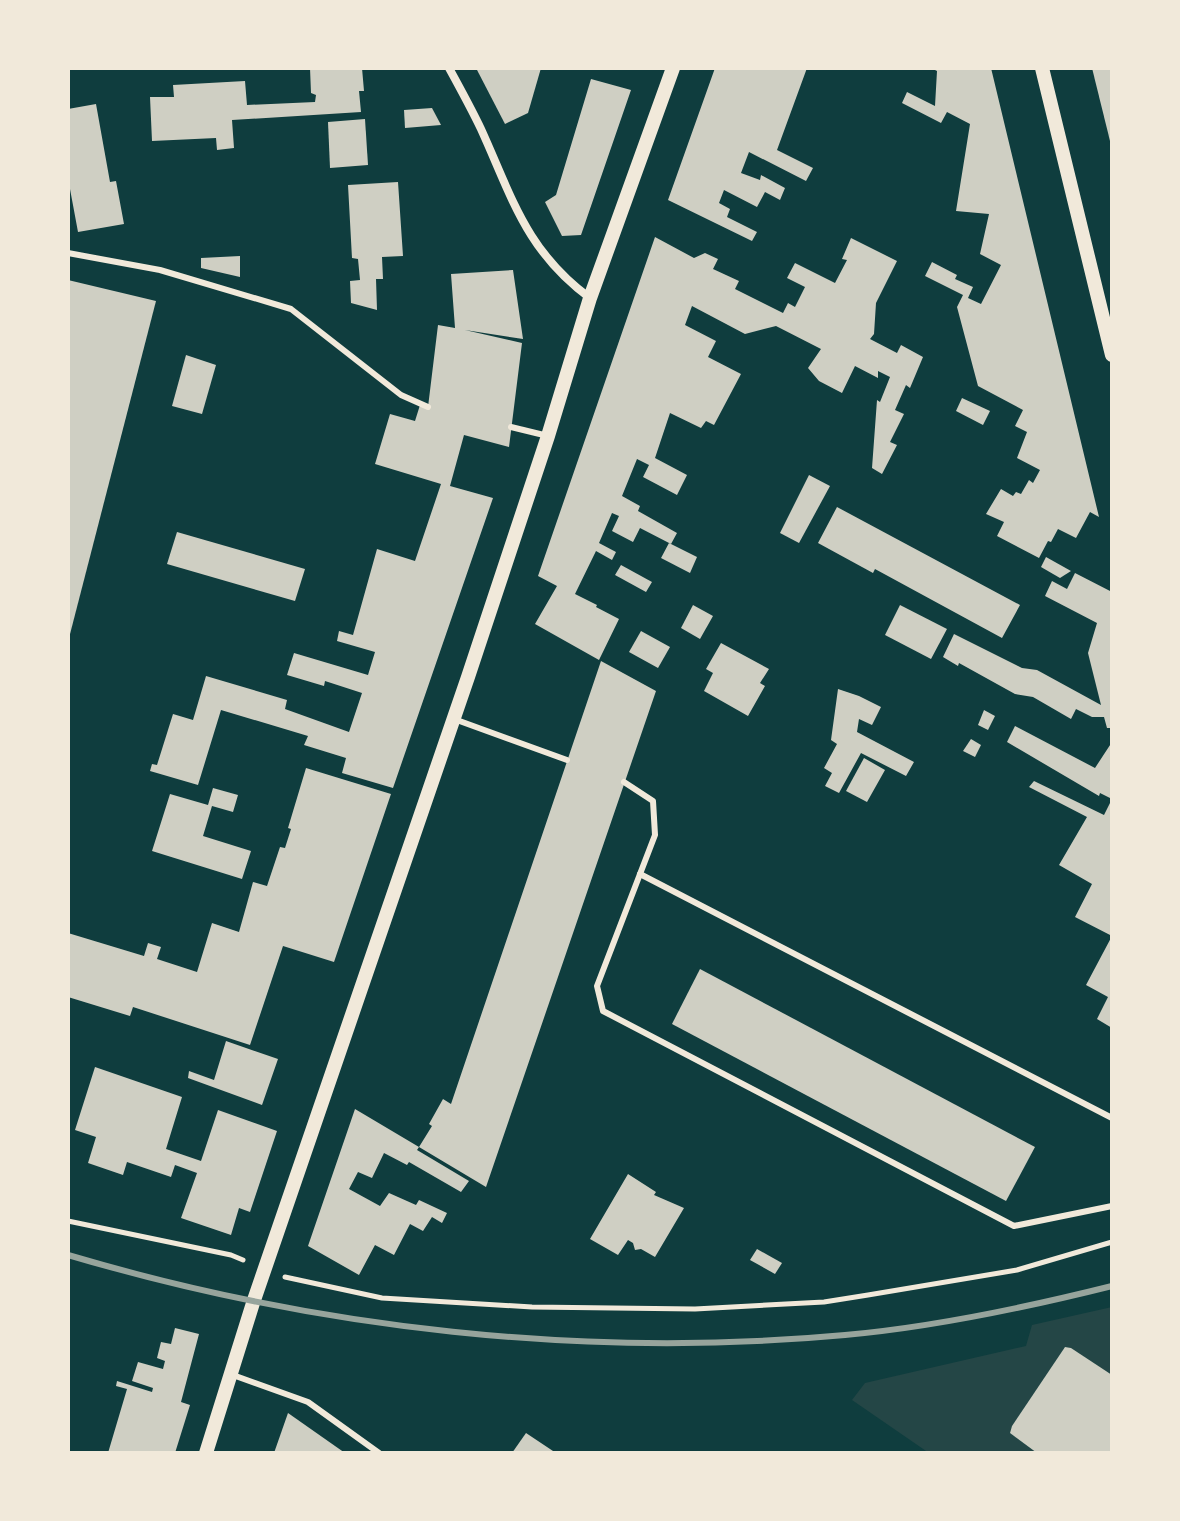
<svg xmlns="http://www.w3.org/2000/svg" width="1180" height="1521" font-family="'DejaVu Sans',sans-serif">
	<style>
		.green { fill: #244646 }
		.building { fill: #cfcfc3 }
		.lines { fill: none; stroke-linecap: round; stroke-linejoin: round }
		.path { stroke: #f1e9da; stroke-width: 5 }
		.service { stroke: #f1e9da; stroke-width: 6 }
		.minor { stroke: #f1e9da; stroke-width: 8 }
		.tertiary { stroke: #f1e9da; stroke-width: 14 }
		.rail { stroke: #97a49c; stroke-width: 6 }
	</style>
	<rect width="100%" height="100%" fill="#0f3d3e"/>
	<polygon class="green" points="1112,1307 1112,1375 1071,1348 1065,1347 1012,1426 1010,1433 1037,1453 929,1453 852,1400 865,1383 1026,1346 1032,1325"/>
	<g class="building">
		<polygon points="310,68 362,68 364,91 359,91 361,112 232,120 234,148 217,150 216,138 152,141 150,97 174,97 173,85 245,81 247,105 315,102 316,95 311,93"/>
		<polygon points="476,68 541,68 528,113 505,124"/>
		<polygon points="715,68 807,68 777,150 813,168 806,181 749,152 741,173 760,180 761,175 785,188 780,200 765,192 757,207 724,190 719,203 730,209 727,217 757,232 752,241 668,200"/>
		<polygon points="931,68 991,68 1099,517 1090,512 1076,538 1058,529 1051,542 1048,541 1039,558 997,536 1004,522 986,514 1001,489 1013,496 1016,492 1021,494 1029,480 1033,483 1040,470 1017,458 1027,432 1015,426 1023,410 978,386 957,307 963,295 925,276 932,262 957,275 955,279 973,287 968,298 981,304 1001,265 980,254 989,214 956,211 970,124 947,112 941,123 902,103 907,92 935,106 937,71"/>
		<polygon points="1092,68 1112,68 1112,145 1111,145"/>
		<polygon points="591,79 631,90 581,235 562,236 545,202 556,195"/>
		<polygon points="96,104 110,182 116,181 124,224 78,232 70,189 68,189 68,109"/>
		<polygon points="432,108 441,125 405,128 404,110"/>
		<polygon points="365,119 368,165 330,168 328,122"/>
		<polygon points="398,182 403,256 382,257 383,279 376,279 377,310 351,303 350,281 360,280 358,259 352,258 348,185"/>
		<polygon points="655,237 694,258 705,253 718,259 713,269 739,281 735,289 783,313 788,303 795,307 805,287 787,278 795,263 835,283 847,260 842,259 851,238 897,261 876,303 874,334 870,339 897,353 901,345 923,357 910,388 906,385 895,410 904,414 890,442 897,445 882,474 872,468 877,400 880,402 890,377 878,371 878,378 855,366 842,393 819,381 808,368 821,349 776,326 745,334 692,306 685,325 716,341 708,357 741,374 714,425 706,421 701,428 670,413 655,458 687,475 677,495 643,477 649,465 637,459 622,496 640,506 638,511 677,533 671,544 640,528 633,542 612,531 619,516 612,513 599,543 616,552 612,560 596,551 575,594 597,605 596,607 619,619 599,660 535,624 557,586 538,576"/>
		<polygon points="240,256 240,277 201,268 201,258"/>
		<polygon points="513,270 523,339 465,330 522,343 509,447 464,435 450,486 493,498 393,788 342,773 346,758 304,745 308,736 221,710 198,785 150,771 152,764 157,765 173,714 193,720 206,676 287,700 285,709 349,732 362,693 325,681 324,686 287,675 294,653 368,675 375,652 337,641 339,631 353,635 377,549 415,561 441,484 375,464 390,414 415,421 420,405 428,407 438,325 455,328 451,274"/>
		<polygon points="68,280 156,301 69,638 68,638"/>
		<polygon points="186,355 216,365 202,414 172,406"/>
		<polygon points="962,398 990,411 983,425 956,411"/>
		<polygon points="809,475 830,486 799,543 780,533"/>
		<polygon points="837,507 1020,605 1002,638 875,569 873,573 818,543"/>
		<polygon points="177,532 305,569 295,601 167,564"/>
		<polygon points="669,543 697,557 690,573 661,558"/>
		<polygon points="1046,557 1071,571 1060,578 1041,567"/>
		<polygon points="621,565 652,582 646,592 615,575"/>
		<polygon points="1075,573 1112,592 1112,728 1107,728 1104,717 1092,717 1076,709 1071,719 1033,697 1015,694 959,663 958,666 943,657 954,634 1022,668 1037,670 1101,705 1088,653 1097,623 1045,596 1052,581 1067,589"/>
		<polygon points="693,605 713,616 700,639 681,628"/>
		<polygon points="900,605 947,629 931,659 885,635"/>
		<polygon points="641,631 670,647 658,668 629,652"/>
		<polygon points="721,643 769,669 760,683 765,686 748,716 704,691 713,673 706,669"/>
		<polygon points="601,661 656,691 486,1187 419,1147 432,1126 429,1124 443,1099 451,1104"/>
		<polygon points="838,689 859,696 881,707 872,725 859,719 857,732 914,762 906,776 861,753 839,793 825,786 832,773 824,768 837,744 831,740"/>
		<polygon points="984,710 995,716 988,730 978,725"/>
		<polygon points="1015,726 1095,768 1112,742 1112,1028 1097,1019 1108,997 1086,985 1112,936 1075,917 1092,884 1059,865 1087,817 1029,787 1034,781 1104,815 1112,799 1100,793 1099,796 1007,742"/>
		<polygon points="971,739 981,745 975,757 963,751"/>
		<polygon points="864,758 885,770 867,802 846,791"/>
		<polygon points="306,768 391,794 334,962 283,946 250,1045 133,1007 130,1016 68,997 68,933 144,956 148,943 161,947 157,959 197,972 212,923 239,932 253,882 267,886 280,847 285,848 291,829 288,828"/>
		<polygon points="213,788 238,795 233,812 212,806 203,836 251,851 242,879 152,851 170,794 208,805"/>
		<polygon points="700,969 1035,1147 1006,1201 672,1024"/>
		<polygon points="226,1041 278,1059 262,1105 188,1078 189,1071 214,1080"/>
		<polygon points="95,1067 182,1097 166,1149 201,1161 218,1110 277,1131 250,1212 239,1208 231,1235 181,1218 197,1173 175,1165 171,1177 127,1162 123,1175 88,1163 96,1137 75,1130"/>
		<polygon points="355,1109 419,1147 417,1150 469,1181 461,1192 409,1162 407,1165 384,1153 372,1178 358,1172 349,1189 380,1206 389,1193 416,1205 419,1200 447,1213 442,1223 432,1217 423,1231 410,1224 394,1255 375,1245 359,1275 308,1246"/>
		<polygon points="628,1174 656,1192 654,1195 684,1208 655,1257 641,1249 635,1250 633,1243 628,1240 618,1255 590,1239"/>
		<polygon points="757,1249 782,1263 775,1274 750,1260"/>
		<polygon points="175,1328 199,1334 181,1402 190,1405 175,1453 108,1453 127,1389 116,1386 117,1381 152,1392 153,1388 132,1381 138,1362 163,1369 165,1361 157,1358 161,1342 171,1344"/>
		<polygon points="1065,1347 1071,1348 1112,1375 1112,1453 1037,1453 1010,1433 1012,1426"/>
		<polygon points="288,1413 345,1453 274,1453"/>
		<polygon points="526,1433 556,1453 512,1453"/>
	</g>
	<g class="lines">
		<g class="path">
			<polyline points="68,1221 231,1255 243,1260"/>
			<polyline points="285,1277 382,1298 532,1307 695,1309 824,1302 868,1295 1017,1270 1112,1242"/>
		</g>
		<g class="service">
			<polyline points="68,253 160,270 291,309 401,395 428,407"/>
			<polyline points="511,427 548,436"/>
			<polyline points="454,719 567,760"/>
			<polyline points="624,782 653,801 655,835 597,986 603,1011 1014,1226 1112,1206"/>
			<polyline points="640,874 1112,1118"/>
			<polyline points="230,1374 308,1402 379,1453"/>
		</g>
		<path class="minor" d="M 449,68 C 460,88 471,108 481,129 C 512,197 526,251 590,298"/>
		<g class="tertiary">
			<polyline points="1042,68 1112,355"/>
			<polyline points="206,1453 253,1303 468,677 548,436 590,298 673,68"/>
		</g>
		<path class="rail" d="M 68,1255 C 318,1329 585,1359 845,1335 C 935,1327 1024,1308 1112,1286"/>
	</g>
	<rect width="1180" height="1521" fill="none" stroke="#f1e9da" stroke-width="140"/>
</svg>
